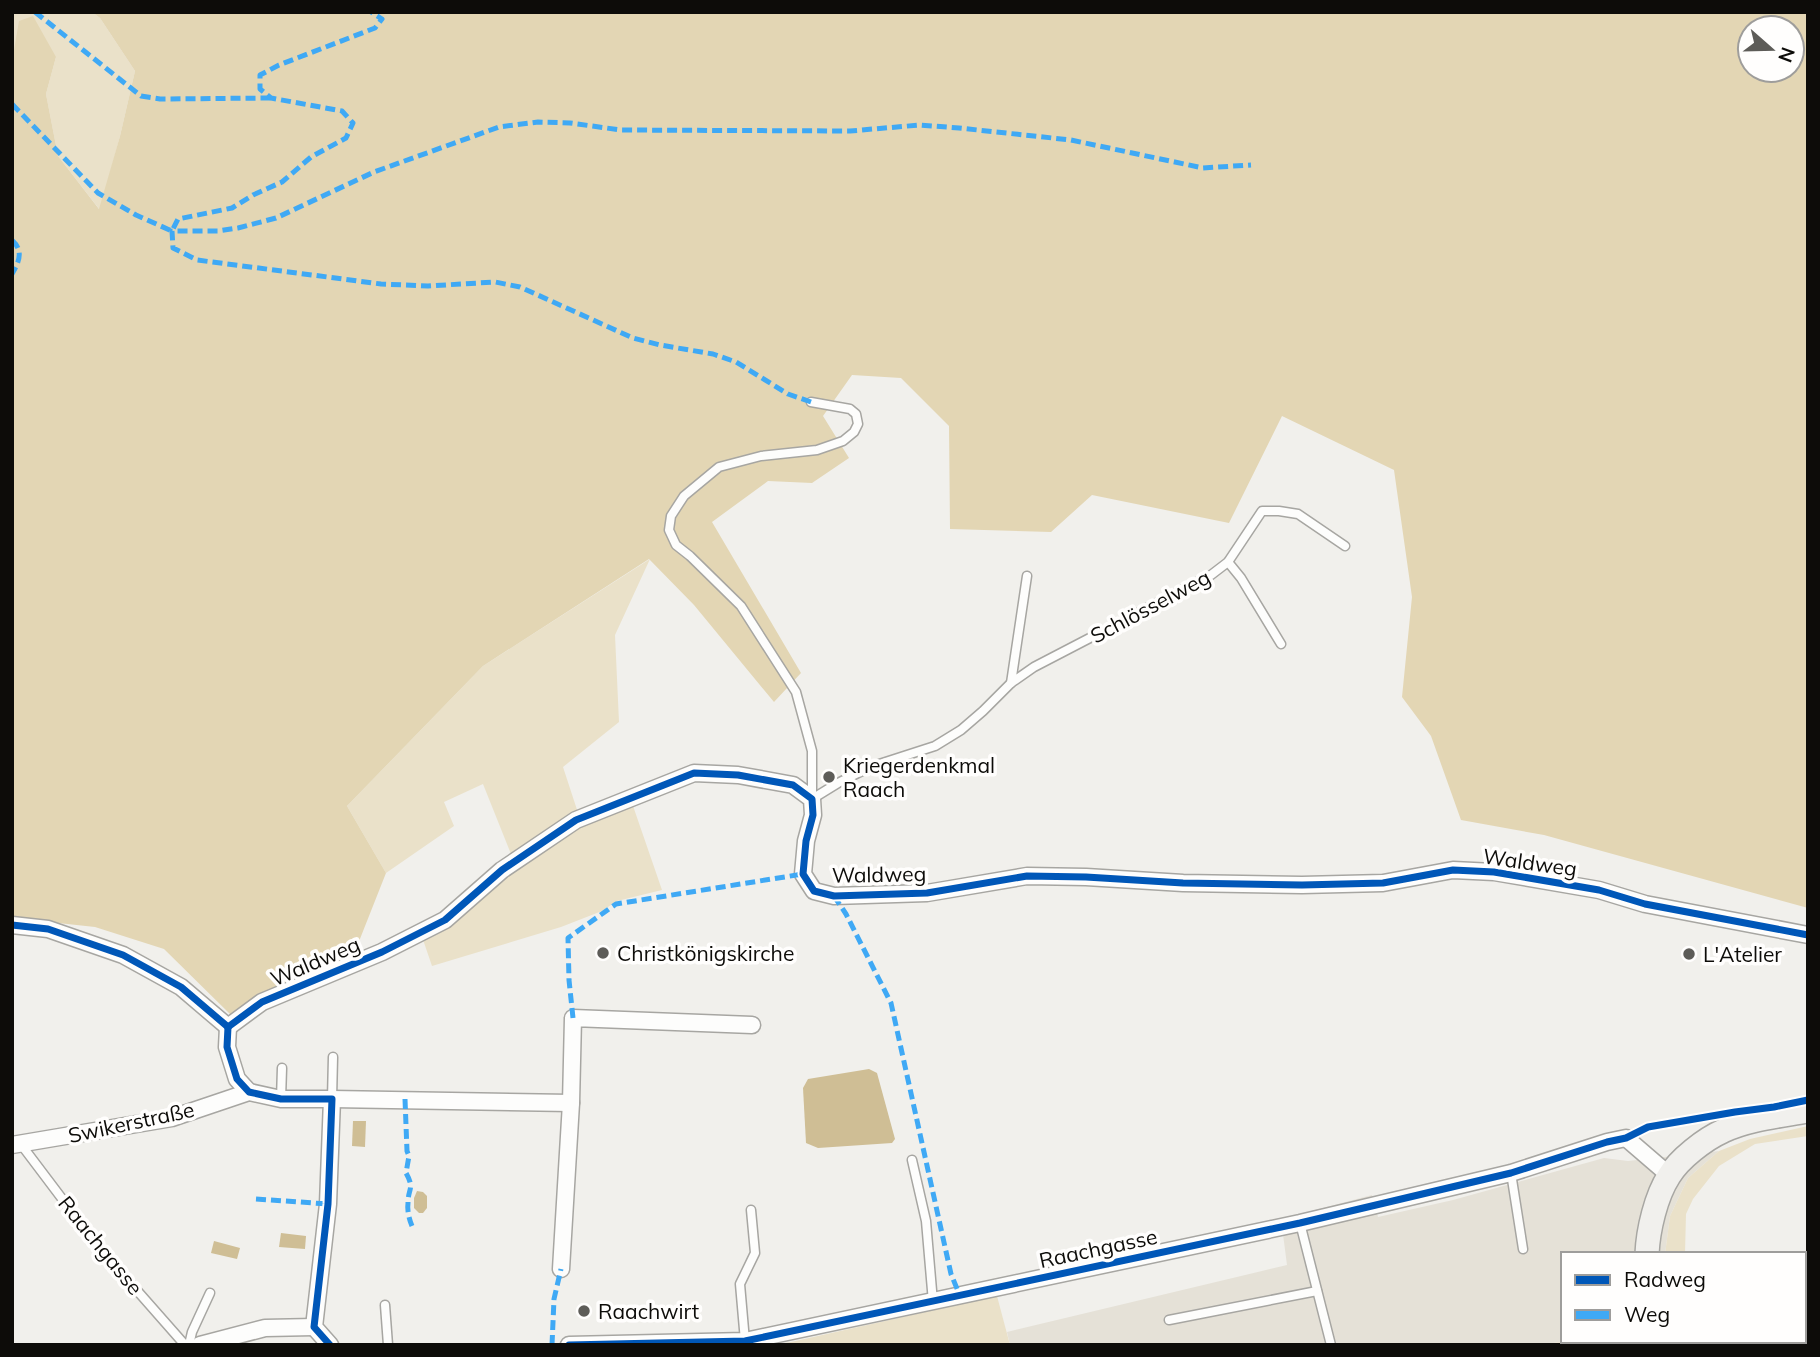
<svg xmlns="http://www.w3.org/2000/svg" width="1820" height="1357" font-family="Mulish,sans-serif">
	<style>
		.built { fill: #e5e1d7 }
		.green { fill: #eae1c9 }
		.forest { fill: #e3d6b4; fill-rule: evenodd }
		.water { fill: #cfbe95 }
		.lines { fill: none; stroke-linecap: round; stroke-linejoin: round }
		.lane-casing { stroke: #a7a6a2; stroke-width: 11 }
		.street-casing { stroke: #a7a6a2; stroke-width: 19 }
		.secondary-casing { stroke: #a7a6a2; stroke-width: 26 }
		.lane { stroke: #fdfdfc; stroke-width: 8 }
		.street { stroke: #fdfdfc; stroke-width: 16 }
		.secondary { stroke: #f1f0ed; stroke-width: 23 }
		.rail-casing { stroke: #cccbca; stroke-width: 7 }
		.rail { stroke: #fffefd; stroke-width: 4.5; stroke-dasharray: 13; stroke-linecap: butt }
		.quiet { stroke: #3fa9f5; stroke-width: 5; stroke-dasharray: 10 5; stroke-linecap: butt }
		.cycleway-casing { stroke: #fffefd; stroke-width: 11 }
		.cycleway { stroke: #0057b8; stroke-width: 7 }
		.poi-dot { fill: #5d5c58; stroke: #fffefd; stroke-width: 2.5 }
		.labels { text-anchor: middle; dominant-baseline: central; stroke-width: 7; stroke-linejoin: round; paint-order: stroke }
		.street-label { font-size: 21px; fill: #0d0c09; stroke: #fffefd }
		.poi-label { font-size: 21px; fill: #0d0c09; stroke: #fffefd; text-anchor: start }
	</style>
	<rect width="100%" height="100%" fill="#f1f0ec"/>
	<polygon class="built" points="1719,1151 1688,1178 1670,1216 1665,1254 1563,1254 1563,1341 1567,1341 1540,1345 1010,1345 1007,1332 1287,1265 1281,1219 1372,1195 1378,1217 1453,1200 1604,1158 1628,1161"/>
	<g class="green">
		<polygon points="12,12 92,12 100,18 135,71 120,136 100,210 58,156 46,94 56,57 12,62"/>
		<polygon points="650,559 615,635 619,722 563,767 581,822 632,803 662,890 617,901 602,911 561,927 432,966 419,928 447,913 511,854 483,784 444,802 454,826 386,873 347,806 483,666"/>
		<polygon points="1808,1126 1808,1136 1755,1144 1719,1166 1693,1199 1686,1214 1685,1254 1665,1254 1670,1216 1688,1178 1719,1151 1750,1139"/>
		<polygon points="997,1296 1010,1345 769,1345 791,1342"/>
		<polygon points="1567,1341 1632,1341 1608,1345 1540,1345"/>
	</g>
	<path class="forest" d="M 92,12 L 1808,12 L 1808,908 L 1544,835 L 1461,820 L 1431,736 L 1402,697 L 1412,597 L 1394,470 L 1282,416 L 1229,523 L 1092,495 L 1051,532 L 950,529 L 949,426 L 901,378 L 852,375 L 823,416 L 849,458 L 812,483 L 768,481 L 712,522 L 801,673 L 774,702 L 694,605 L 649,559 L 483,666 L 347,806 L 386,873 L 354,954 L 263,1005 L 232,1016 L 164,949 L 95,927 L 12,918 L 12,62 L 19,21 L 33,16 L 56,57 L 46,94 L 58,156 L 99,209 L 120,136 L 135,71 L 100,18 ZM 1750,28 L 1792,28 L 1792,70 L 1750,70 Z"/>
	<g class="water">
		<polygon points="869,1069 877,1073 895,1139 892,1143 818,1148 806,1143 803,1088 808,1079"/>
		<polygon points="353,1121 366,1121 365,1147 352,1146"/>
		<polygon points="417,1191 423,1192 427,1196 427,1208 423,1213 419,1213 414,1208 414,1198"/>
		<polygon points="281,1233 306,1236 305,1249 279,1247"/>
		<polygon points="214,1241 240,1248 237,1259 211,1253"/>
	</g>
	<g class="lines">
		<g class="lane-casing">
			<g id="lane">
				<polyline points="811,402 850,409 856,414 858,424 854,432 843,441 817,450 761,456 719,467 684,496 671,516 669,530 676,545 690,556 741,606 796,692 812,751 812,799"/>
				<polyline points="1228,562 1241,578 1281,644"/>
				<polyline points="1011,683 1027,576"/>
				<polyline points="812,799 838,783 870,767 935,746 961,730 983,711 1011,683 1034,667 1211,575 1228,562 1262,511 1279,511 1298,514 1345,546"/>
				<polyline points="281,1099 282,1068"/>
				<polyline points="332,1099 333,1057"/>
				<polyline points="20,1143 97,1245 185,1345"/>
				<polyline points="912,1160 926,1221 933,1302"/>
				<polyline points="1511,1173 1523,1249"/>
				<polyline points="1300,1223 1331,1345"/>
				<polyline points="385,1305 388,1345"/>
				<polyline points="1169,1320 1317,1291"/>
				<polyline points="745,1341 740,1284 755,1253 751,1210"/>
				<polyline points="189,1345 192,1332 210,1293"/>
			</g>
		</g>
		<g class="street-casing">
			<g id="street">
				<polyline points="12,925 48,929 123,955 181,987 228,1027"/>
				<polyline points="228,1027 262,1002 382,952 445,920 502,870 576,820 694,773 738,775 793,785 812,799 813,815 806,841 803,874 814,891 834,896 927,893 1027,876 1086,877 1183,883 1302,885 1383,883 1453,870 1494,872 1599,890 1645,904 1808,935"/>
				<polyline points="228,1027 227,1047 237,1079 249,1092"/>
				<polyline points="332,1099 571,1103"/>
				<polyline points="12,1145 172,1118 249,1092 281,1099 332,1099 328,1204 314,1327 330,1345"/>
				<polyline points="561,1269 571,1103 573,1018 752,1025"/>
				<polyline points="200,1345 265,1328 314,1327"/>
				<polyline points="569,1345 745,1341 1300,1223 1511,1173 1607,1142 1626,1138 1669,1175"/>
			</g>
		</g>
		<g class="secondary-casing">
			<g id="secondary">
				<path d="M 1647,1254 C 1648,1230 1656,1196 1669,1176 C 1679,1159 1705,1139 1723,1131 C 1748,1119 1780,1116 1808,1111"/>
				<polyline points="1660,1341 1660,1345"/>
			</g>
		</g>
		<use href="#lane" class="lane"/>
		<use href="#street" class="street"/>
		<use href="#secondary" class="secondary"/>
		<g class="rail-casing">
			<g id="rail">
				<polyline points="1804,1317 1808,1316"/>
				<polyline points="1667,1345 1684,1341"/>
				<polyline points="1713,1345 1725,1341"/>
			</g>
		</g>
		<use href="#rail" class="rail"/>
		<g class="quiet">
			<polyline points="35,12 141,96 160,99 271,98"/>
			<polyline points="12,104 98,193 136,215 172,231 178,219 232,208 253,195 282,182 311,157 346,138 353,123 342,111 271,98 260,89 260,75 279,65 375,28 382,19 371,12"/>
			<path d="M 12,240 C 24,251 19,262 12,274"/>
			<polyline points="811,402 788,394 736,362 713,354 660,345 633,338 520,287 495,282 428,286 381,284 197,260 173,248 172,231 218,231 238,228 276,218 374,172 499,127 538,122 570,123 621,130 850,131 920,125 959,128 1071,140 1203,168 1251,165"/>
			<polyline points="834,896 846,914 891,1003 951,1274 960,1296"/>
			<polyline points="573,1018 569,980 568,938 616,904 803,874"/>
			<path d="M 405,1099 L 407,1151 L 409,1156 L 406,1173 C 415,1189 408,1188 408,1203 C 407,1210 409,1219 412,1226"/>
			<polyline points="256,1199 328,1204"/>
			<polyline points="552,1345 554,1299 561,1269"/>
		</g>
		<g class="cycleway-casing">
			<g id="cycleway">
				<polyline points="12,925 48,929 123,955 181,987 228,1027"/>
				<polyline points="228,1027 262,1002 382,952 445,920 502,870 576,820 694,773 738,775 793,785 812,799 813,815 806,841 803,874 814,891 834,896 927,893 1027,876 1086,877 1183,883 1302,885 1383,883 1453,870 1494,872 1599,890 1645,904 1808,935"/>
				<polyline points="228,1027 227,1047 237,1079 249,1092 281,1099 332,1099 328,1204 314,1327 330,1345"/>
				<polyline points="569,1345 745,1341 1300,1223 1511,1173 1607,1142 1626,1138 1648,1127 1735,1112 1774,1107 1808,1100"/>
			</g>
		</g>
		<use href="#cycleway" class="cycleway"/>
	</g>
	<g class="poi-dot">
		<circle cx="829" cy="777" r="7"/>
		<circle cx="603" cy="953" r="7"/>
		<circle cx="1689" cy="954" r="7"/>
		<circle cx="584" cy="1311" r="7"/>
	</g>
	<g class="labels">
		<g class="street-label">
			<text transform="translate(1150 606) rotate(-28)">Schlösselweg</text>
			<text transform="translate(1530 862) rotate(8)">Waldweg</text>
			<text transform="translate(879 874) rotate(-1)">Waldweg</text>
			<text transform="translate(315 961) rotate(-23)">Waldweg</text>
			<text transform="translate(131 1122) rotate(-12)">Swikerstraße</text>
			<text transform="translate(101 1245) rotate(51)">Raachgasse</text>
			<text transform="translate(1098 1248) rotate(-12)">Raachgasse</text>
		</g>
		<g class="poi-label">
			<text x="843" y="765">Kriegerdenkmal<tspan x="843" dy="24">Raach</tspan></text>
			<text x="617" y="953">Christkönigskirche</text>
			<text x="1703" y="954">L'Atelier</text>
			<text x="598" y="1311">Raachwirt</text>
		</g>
	</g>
	<rect width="1820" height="1357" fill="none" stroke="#0d0c09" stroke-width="28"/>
	<rect x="1561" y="1252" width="245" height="91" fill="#fffefd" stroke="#9e9d9b" stroke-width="2"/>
	<rect x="1575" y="1275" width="35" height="10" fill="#0057b8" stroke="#9e9d9b" stroke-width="2"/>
	<text x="1624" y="1287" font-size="21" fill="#0d0c09">Radweg</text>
	<rect x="1575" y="1310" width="35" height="10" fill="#3fa9f5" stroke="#9e9d9b" stroke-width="2"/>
	<text x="1624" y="1322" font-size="21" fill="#0d0c09">Weg</text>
	<g transform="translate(1771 49) rotate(110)"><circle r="33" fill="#fffefd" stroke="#9e9d9b" stroke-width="2"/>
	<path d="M0-5L12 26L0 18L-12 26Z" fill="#5d5c58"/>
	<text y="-10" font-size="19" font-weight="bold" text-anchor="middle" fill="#0d0c09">N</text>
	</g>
</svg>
